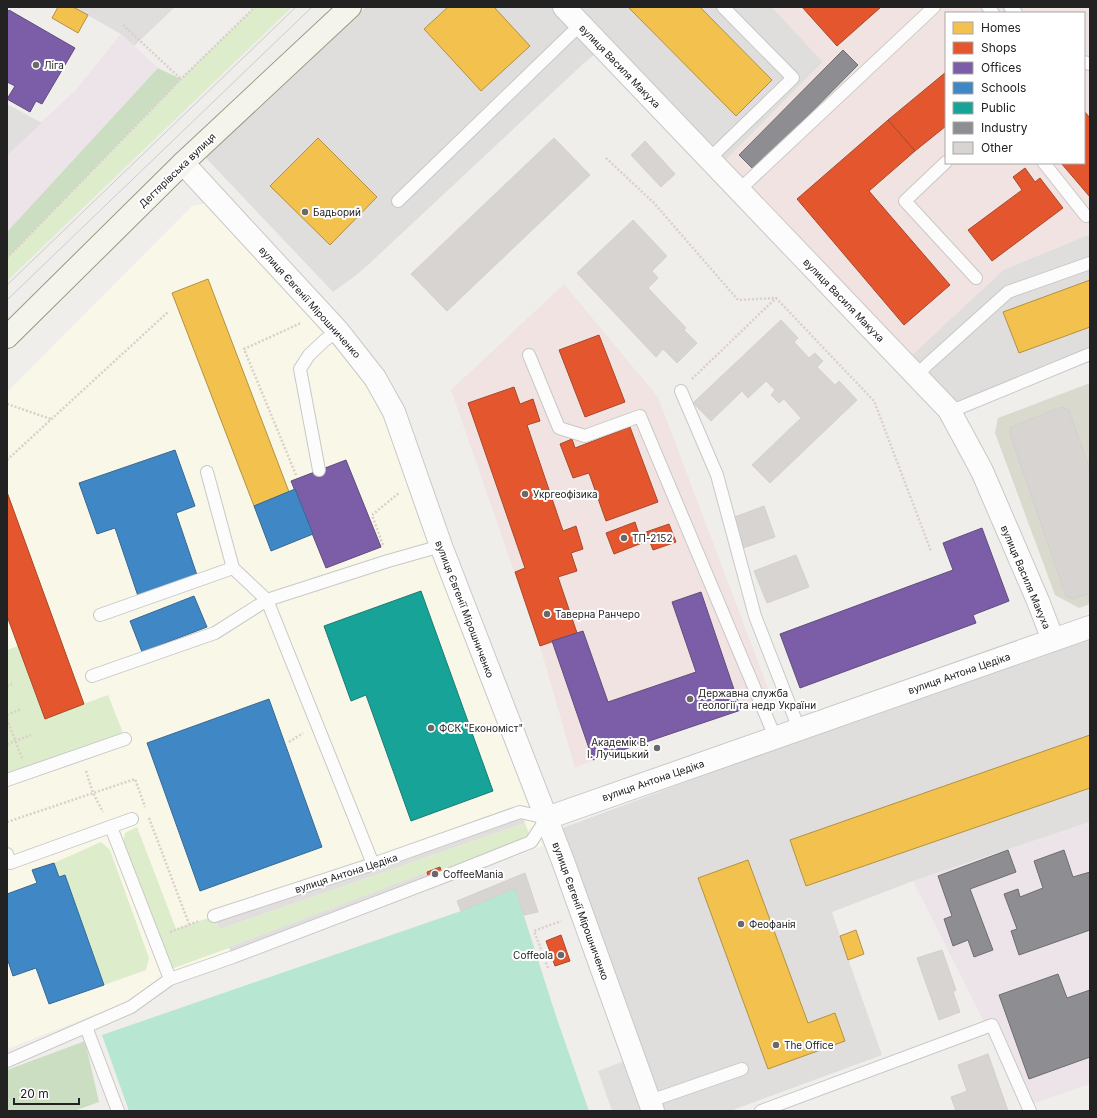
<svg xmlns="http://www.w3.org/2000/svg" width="1097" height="1118" font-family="Inter,sans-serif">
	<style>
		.residential { fill: #dfdedc }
		.commercial { fill: #f1e3e1; fill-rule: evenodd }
		.industrial { fill: #ede4e9 }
		.education { fill: #f8f7e8 }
		.construction { fill: #d9d9cd }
		.grass { fill: #ddeccb }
		.forest { fill: #cbdec1 }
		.pitch { fill: #b7e6d2 }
		.parking { fill: #e0dfde }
		.homes { fill: #f2c14e; stroke: #b49141 }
		.shops { fill: #e4572e; stroke: #aa472a }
		.offices { fill: #7b5ea7; stroke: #604c7f }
		.schools { fill: #3f88c5; stroke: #366994 }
		.public { fill: #17a398; stroke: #1a7c75 }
		.industry { fill: #8d8d92; stroke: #6d6d70 }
		.building { fill: #d7d4d2; stroke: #d3d0cc }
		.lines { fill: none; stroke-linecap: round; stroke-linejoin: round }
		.service-casing { stroke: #c9c8c7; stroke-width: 14 }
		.minor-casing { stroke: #c9c8c7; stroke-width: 24 }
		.secondary-casing { stroke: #999a82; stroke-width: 24 }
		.path { stroke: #dccecd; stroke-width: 2.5; stroke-dasharray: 2 2; stroke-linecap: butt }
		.service { stroke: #fdfcfc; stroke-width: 12 }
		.minor { stroke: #fdfcfc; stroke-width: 22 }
		.secondary { stroke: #f4f4ed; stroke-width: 22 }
		.tram { stroke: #ccc; stroke-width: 1 }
		.poi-dot { fill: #6a6968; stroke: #fff; stroke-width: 1.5 }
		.labels { text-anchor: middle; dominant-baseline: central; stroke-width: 4; stroke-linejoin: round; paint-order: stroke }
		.poi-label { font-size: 10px; fill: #222; stroke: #fff; text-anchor: start }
		.street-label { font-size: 10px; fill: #222; stroke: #fff }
	</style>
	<rect width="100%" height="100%" fill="#f0eeeb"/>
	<g class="residential">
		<polygon points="73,7 175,7 134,46 121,34"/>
		<polygon points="366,7 772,7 823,62 723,163 607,44 583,64 369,264 355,276 333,292 206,158"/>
		<polygon points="1090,234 1090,350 955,405 911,356 1003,270"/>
		<polygon points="1090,631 1090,822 913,881 832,912 840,936 882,1055 730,1111 662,1111 560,829"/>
	</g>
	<g class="commercial">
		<path d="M 772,7 L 1090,7 L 1090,234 L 1003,270 L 911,356 L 723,163 L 823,62 ZM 946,13 L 1084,13 L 1084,163 L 946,163 Z"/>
		<polygon points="564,284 658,397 771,696 741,710 593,760 575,768 540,646 451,390"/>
	</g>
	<g class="industrial">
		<polygon points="121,34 158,68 7,232 7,154 75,91"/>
		<polygon points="1090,822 1090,1084 1026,1106 913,881"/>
	</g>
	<polygon class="education" points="209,203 318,319 370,387 384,416 543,846 167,986 7,1049 7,392 192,206"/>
	<polygon class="construction" points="1090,383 1090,604 1079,608 1055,595 995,433 998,418"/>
	<g class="grass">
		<polygon points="255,7 292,7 7,281 7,258 181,79"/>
		<polygon points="18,646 45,718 108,695 123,733 7,774 7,650"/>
		<polygon points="525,823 531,839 443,876 439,868 229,947 229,948 171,969 122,846 125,833 137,827 176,929 214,916 220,929"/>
		<polygon points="101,842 110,850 149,958 146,970 104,985 65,875 59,877 54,863"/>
	</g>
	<g class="forest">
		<polygon points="158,68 181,79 7,258 7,232"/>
		<polygon points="85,1041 99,1102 74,1111 7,1111 7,1070"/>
	</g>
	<polygon class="pitch" points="515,888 556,1016 589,1111 129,1111 102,1035 461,911"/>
	<g class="parking">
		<polygon points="7,104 42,123 7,155"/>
		<polygon points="520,812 525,823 220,929 214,916"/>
		<polygon points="427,872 430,882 233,957 229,948 229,947"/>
		<polygon points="624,1061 642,1111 612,1111 598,1071"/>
	</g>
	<g class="homes">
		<polygon points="58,7 73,7 88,15 78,33 52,18"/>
		<polygon points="448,7 494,7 530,46 481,91 424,29"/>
		<polygon points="628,7 700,7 772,80 736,116"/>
		<polygon points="318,138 377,197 330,245 270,186"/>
		<polygon points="208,279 289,492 254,506 172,293"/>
		<polygon points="1090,280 1090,327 1019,353 1003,312"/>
		<polygon points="1090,735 1090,788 806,886 790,840"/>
		<polygon points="748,860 808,1023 835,1013 845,1041 768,1069 698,878"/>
		<polygon points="856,930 864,954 848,960 840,936"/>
	</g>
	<g class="shops">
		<polygon points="802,7 881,7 837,46"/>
		<polygon points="946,72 946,126 915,151 888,120"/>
		<polygon points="1084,111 1090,118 1090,197 1061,163 1084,163"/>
		<polygon points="888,120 915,151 869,191 950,285 904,325 797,199"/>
		<polygon points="1025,168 1035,182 1040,178 1063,208 992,261 968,230 1022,190 1013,177"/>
		<polygon points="599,335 625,402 585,417 559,350"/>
		<polygon points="514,387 520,404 533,399 540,421 527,425 563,531 576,526 583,549 571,553 577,571 558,577 577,633 540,646 515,572 525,568 468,403"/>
		<polygon points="630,427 658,502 606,521 589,473 573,478 560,444 572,439 575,448"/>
		<polygon points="7,492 84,704 45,719 7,616"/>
		<polygon points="635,522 642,543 614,554 606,533"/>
		<polygon points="669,524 676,542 653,550 646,532"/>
		<polygon points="440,867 443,877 430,882 427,872"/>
		<polygon points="561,935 570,961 555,966 546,941"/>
	</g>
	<g class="offices">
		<polygon points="9,10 75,48 42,104 36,101 30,112 7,99 15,86 7,82 7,13"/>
		<polygon points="346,460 381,547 326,568 291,481"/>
		<polygon points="982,528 1009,601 973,615 976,623 800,688 780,634 953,570 943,543"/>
		<polygon points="701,592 741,710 593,760 552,641 583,631 608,702 696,672 672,602"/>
	</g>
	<g class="schools">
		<polygon points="175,450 195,506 176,513 198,578 139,599 115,528 97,534 79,483"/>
		<polygon points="295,489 313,534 271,551 254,506"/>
		<polygon points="194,596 207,627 142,652 130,621"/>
		<polygon points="269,699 322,847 200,891 147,743"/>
		<polygon points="54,863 59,877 65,875 104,985 49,1004 36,968 13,976 7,958 7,894 37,883 32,870"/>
	</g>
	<polygon class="public" points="421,591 493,791 411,821 366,695 351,701 324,626"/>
	<g class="industry">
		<polygon points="843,50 858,65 754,170 739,155"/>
		<polygon points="1008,850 1016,872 970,889 993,950 974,957 968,940 953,946 944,919 952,916 938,876"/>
		<polygon points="1064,850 1073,877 1090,872 1090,930 1019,955 1011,931 1017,929 1004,894 1018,889 1020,897 1043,888 1034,861"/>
		<polygon points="1058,974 1067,998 1090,990 1090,1057 1029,1079 999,995"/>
	</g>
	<g class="building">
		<polygon points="554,138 590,175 447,311 411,274"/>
		<polygon points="645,141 675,174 661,187 631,155"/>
		<polygon points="633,220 667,256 652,271 658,278 648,288 686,328 684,330 697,343 677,363 663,349 656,357 577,273"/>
		<polygon points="781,320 798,338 794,342 809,358 815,353 823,361 817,367 835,385 839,381 857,400 770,483 752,465 801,418 784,399 779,403 771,395 775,390 766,381 748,398 742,391 711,421 693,403"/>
		<polygon points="1061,407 1069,410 1090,470 1090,593 1073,599 1066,596 1010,434 1011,427"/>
		<polygon points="764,506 775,537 743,548 732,518"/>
		<polygon points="796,555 809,587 767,603 754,571"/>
		<polygon points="525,873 538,912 524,915 515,888 461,911 457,901"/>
		<polygon points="942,950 956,990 953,992 960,1012 939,1020 917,958"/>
		<polygon points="988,1054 1008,1111 956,1111 951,1097 967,1091 958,1065"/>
	</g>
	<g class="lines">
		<g class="service-casing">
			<g id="service">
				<polyline points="988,7 993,13"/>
				<polyline points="1010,7 1016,13"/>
				<polyline points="1084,62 1090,64"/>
				<polyline points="709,159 793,78 723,7"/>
				<polyline points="946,162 905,201 976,278"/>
				<polyline points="1044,163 1086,216"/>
				<polyline points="739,190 934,7"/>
				<polyline points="398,201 581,24"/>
				<polyline points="529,355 559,428 585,436 640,416 775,737"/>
				<polyline points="916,376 928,364 1008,292 1090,263"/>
				<polyline points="681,391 717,475 755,616 785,693 799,729"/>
				<polyline points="949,410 959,408 1090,354"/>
				<polyline points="319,470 300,369 309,355 325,340 338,331"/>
				<polyline points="207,472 233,568"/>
				<polyline points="100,615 233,568 267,600 373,864"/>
				<polyline points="92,676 215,633 267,600 388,561 441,546"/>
				<polyline points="7,780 125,739"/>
				<polyline points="111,827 170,979"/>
				<polyline points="7,854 10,863 132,819"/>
				<polyline points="86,1027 118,1111"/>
				<polyline points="7,1061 131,1007 170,979 233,957 443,877 531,842 547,818 520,812 373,864 214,916"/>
				<polyline points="650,1101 742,1069"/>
				<polyline points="761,1111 992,1025 1030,1111"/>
			</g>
		</g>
		<g class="minor-casing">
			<g id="minor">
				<polyline points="564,7 949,410 982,471 1038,601 1053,640"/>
				<polyline points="183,163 338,331 375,378 394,412 441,546 563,861 653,1111"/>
				<polyline points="547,818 1090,627"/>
			</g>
		</g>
		<g class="secondary-casing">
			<polyline id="secondary" points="7,337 183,163 350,7"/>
		</g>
		<g class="path">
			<polyline points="123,25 181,79"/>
			<polyline points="606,158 654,203 738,300 776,298 874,401 931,551"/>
			<polyline points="7,258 181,79 255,7"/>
			<polyline points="692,379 776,298"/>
			<polyline points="7,404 51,419"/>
			<polyline points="7,460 168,312"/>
			<polyline points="296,475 244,349 301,323"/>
			<polyline points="383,545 372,515 399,493"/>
			<polyline points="7,686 12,684"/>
			<polyline points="7,715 21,709"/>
			<polyline points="7,719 22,758"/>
			<polyline points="289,742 303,733"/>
			<polyline points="7,744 31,735"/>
			<polyline points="86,771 93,793 103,812"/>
			<polyline points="149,818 189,924"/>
			<polyline points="7,822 135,779 145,807"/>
			<polyline points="170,932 199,921"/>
			<polyline points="548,968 534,931 561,921"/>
		</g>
		<use href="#service" class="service"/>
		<use href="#minor" class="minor"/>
		<use href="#secondary" class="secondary"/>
		<g class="tram">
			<polyline points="7,285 296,7"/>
			<polyline points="7,300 312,7"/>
		</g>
	</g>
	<g class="poi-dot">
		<circle cx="36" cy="65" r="4"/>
		<circle cx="305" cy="212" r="4"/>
		<circle cx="525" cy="494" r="4"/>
		<circle cx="624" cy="538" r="4"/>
		<circle cx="547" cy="614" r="4"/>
		<circle cx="690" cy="699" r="4"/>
		<circle cx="431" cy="728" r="4"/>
		<circle cx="657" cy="748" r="4"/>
		<circle cx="435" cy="874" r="4"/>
		<circle cx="741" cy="924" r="4"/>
		<circle cx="561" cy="955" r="4"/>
		<circle cx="776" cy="1045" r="4"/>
	</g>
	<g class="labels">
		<g class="poi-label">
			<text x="44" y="65">Ліга</text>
			<text x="313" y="212">Бадьорий</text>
			<text x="533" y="494">Укргеофізика</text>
			<text x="632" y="538">ТП-2152</text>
			<text x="555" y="614">Таверна Ранчеро</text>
			<text x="698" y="693">Державна служба<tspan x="698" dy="12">геології та недр України</tspan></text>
			<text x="439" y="728">ФСК "Економіст"</text>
			<text x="649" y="742" text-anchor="end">Академік В.<tspan x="649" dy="12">І. Лучицький</tspan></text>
			<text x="443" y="874">CoffeeMania</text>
			<text x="749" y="924">Феофанія</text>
			<text x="553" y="955" text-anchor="end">Coffeola</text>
			<text x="784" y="1045">The Office</text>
		</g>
		<g class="street-label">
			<text transform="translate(620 66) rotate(46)">вулиця Василя Макуха</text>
			<text transform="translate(177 170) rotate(-44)">Дегтярівська вулиця</text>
			<text transform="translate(844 300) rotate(46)">вулиця Василя Макуха</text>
			<text transform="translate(310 302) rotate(48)">вулиця Євгенії Мірошниченко</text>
			<text transform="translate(1026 577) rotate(67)">вулиця Василя Макуха</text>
			<text transform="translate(465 609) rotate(69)">вулиця Євгенії Мірошниченко</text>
			<text transform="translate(959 673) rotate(-19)">вулиця Антона Цедіка</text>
			<text transform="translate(653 780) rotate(-19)">вулиця Антона Цедіка</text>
			<text transform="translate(346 873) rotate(-18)">вулиця Антона Цедіка</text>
			<text transform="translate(581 911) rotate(70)">вулиця Євгенії Мірошниченко</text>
		</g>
	</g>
	<rect width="1097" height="1118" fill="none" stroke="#222222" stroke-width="16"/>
	<rect x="945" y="12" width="140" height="152" fill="#ffffff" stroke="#a7a7a7"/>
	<rect x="953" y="22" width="20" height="12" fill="#f2c14e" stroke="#a7a7a7"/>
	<text x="981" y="32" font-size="12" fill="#222222">Homes</text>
	<rect x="953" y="42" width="20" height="12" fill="#e4572e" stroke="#a7a7a7"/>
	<text x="981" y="52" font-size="12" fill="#222222">Shops</text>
	<rect x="953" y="62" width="20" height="12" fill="#7b5ea7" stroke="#a7a7a7"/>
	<text x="981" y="72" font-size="12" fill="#222222">Offices</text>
	<rect x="953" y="82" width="20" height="12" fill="#3f88c5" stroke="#a7a7a7"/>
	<text x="981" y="92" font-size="12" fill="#222222">Schools</text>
	<rect x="953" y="102" width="20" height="12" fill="#17a398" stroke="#a7a7a7"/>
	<text x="981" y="112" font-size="12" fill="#222222">Public</text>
	<rect x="953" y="122" width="20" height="12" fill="#8d8d92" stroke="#a7a7a7"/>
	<text x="981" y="132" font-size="12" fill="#222222">Industry</text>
	<rect x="953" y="142" width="20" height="12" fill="#d7d4d2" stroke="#a7a7a7"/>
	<text x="981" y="152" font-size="12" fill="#222222">Other</text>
	<path d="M14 1098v6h65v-6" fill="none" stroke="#222222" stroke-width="2"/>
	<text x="20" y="1098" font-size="12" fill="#222222" stroke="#ffffff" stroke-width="3" paint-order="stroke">20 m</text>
</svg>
